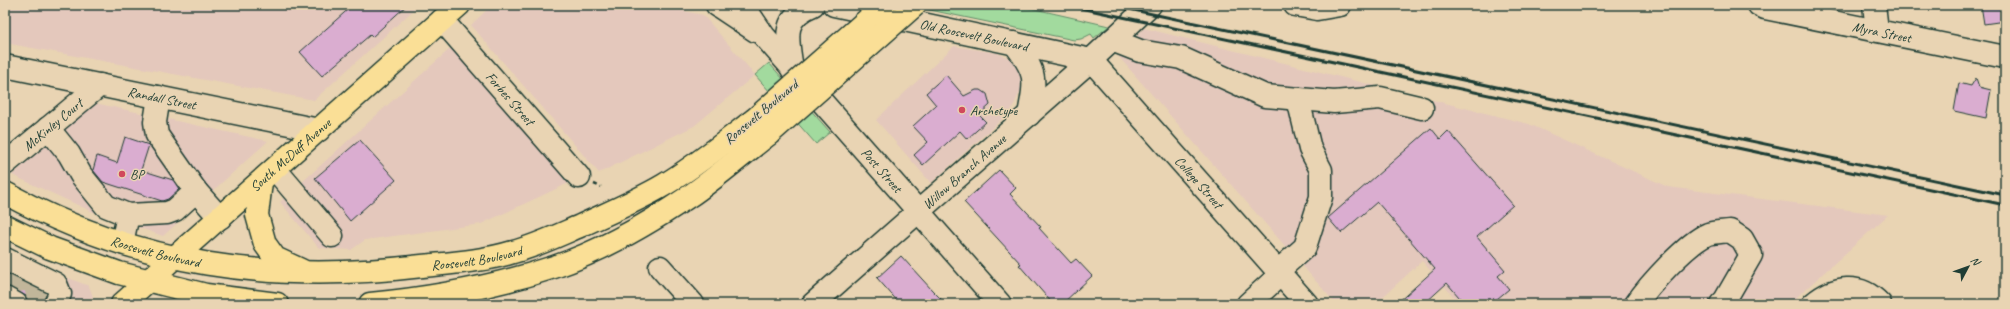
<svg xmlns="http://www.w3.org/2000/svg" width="2010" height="309" font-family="Caveat,sans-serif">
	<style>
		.built { fill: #e4c8bc }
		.green { fill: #a2da9e; stroke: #608c69 }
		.building { fill: #daadd0; stroke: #1f3d34 }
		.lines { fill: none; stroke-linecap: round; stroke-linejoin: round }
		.minor-tunnel { stroke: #c1b69a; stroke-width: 22; stroke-dasharray: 22 11; stroke-linecap: butt }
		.minor-casing { stroke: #1f3d34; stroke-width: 25 }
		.major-casing { stroke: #1f3d34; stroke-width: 25 }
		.highway-casing { stroke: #1f3d34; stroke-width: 25 }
		.path { stroke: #1f3d34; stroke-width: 2.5; stroke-dasharray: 4 3; stroke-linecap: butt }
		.minor { stroke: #e9d4b3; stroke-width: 22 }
		.major { stroke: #fadf96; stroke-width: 22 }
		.highway { stroke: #fadf96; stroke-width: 22 }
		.rail { stroke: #1f3d34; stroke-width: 3 }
		.highway-bridge-casing { stroke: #1f3d34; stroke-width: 25; stroke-linecap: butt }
		.highway-bridge { stroke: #fadf96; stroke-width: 22 }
		.poi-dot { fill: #d1495b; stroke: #e9d4b3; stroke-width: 1.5 }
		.labels { text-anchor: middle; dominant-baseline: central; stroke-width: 3; stroke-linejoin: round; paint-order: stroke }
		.street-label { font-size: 14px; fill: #1f3d34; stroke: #e9d4b3 }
		.poi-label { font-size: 14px; fill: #1f3d34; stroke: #e9d4b3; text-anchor: start }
	</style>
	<rect width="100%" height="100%" fill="#e9d4b3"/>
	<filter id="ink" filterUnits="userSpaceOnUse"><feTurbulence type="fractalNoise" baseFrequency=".025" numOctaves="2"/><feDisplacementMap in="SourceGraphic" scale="8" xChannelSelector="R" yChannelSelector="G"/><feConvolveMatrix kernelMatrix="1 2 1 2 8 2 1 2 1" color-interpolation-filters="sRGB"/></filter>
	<g filter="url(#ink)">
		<g class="built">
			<polygon points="5,5 419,5 314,100 5,43"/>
			<polygon points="492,5 656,5 703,15 755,75 694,126 599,173 471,25"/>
			<polygon points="1144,28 1529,124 1668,187 1888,215 1789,304 1460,304 1422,261 1375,304 1336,304 1118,56"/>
			<polygon points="954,46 997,53 1011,59 1020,70 1021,90 1011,111 931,183 876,120"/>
			<polygon points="452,47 571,182 481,224 365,240 351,250 319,248 280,202"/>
			<polygon points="95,103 268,141 163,236 93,212 12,175"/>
			<polygon points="5,251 24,261 89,286 93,297 84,304 5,304"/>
		</g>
		<g class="green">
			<polygon points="906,5 1017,5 1109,26 1094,38 1091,34 1081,39 1074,40"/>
			<polygon points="769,63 830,132 816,144 755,75"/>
		</g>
		<g class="building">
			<polygon points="353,5 407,5 372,37 370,35 322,76 300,52"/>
			<polygon points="1981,5 2005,5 2005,21 1984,24"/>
			<polygon points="946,75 964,96 976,90 981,90 987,94 990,105 979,115 986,122 967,139 960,131 923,165 914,155 928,142 913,126 936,105 926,93"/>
			<polygon points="1976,78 1979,87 1991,90 1986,118 1954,111 1959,83 1971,86"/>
			<polygon points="1431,128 1440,139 1448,131 1513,205 1477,237 1505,270 1498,276 1509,289 1491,304 1465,304 1447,283 1424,304 1396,304 1435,269 1377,202 1341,233 1328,218"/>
			<polygon points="125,137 149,145 141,170 173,180 179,189 168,199 162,201 103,182 93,170 97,156 117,163"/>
			<polygon points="360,140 396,180 350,221 315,178"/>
			<polygon points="999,170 1016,188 1010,194 1041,227 1039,228 1071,263 1076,259 1092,276 1062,304 1053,304 1019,265 1021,264 964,202"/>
			<polygon points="901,256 932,290 946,304 900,304 877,278"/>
			<polygon points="5,273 46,293 43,304 5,286"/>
		</g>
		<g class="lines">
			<g class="minor-tunnel">
				<polyline points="16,274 19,292"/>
				<polyline points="34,283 39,302"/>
			</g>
			<g class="minor-casing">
				<g id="minor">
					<polyline points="717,5 756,31"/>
					<path id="s1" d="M 743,5 L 764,36 L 1000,304"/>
					<path id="s2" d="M 834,5 L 1091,60"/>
					<polyline points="1295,5 1317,9 1340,5"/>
					<path id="s3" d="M 1759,5 L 1765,8 L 2005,57"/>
					<polyline points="1874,5 1877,30"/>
					<path id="s4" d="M 442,20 L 579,177"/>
					<polyline points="1112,40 1140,51 1181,58 1265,96 1334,102 1380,98 1422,108"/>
					<path d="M 1014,43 C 1037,73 1036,78 1029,115"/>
					<path id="s5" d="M 1091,60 L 1307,304"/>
					<path id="s6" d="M 5,66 L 319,130"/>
					<path d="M 792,69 C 788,40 780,18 813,5"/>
					<polyline points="159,97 155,122 157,135 196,191 220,218"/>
					<polyline points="48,128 69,154 81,175 106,206 128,215 122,243"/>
					<path id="s7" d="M 5,164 L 100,85"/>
					<polyline points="275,169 332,236"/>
					<polyline points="128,215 167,213 175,210 196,191"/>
					<polyline points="5,259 56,284 60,294 55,304"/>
					<polyline points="660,267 693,304"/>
					<polyline points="1278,271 1305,247 1321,197 1321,170 1310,149 1298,99"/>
					<polyline points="5,298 16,304"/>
					<path id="s8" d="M 813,304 L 1091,60 L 1150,5"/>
					<polyline points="1248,304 1281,274"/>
					<path d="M 1636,304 C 1649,285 1687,243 1708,234 C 1714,232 1723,232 1730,231 L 1742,239 L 1751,255 L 1725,300 L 1721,304"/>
					<path d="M 1813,304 C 1834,286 1860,282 1880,304"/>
				</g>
			</g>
			<g class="major-casing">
				<g id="major">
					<path id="s9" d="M 122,304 L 459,5"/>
				</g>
			</g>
			<g class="highway-casing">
				<g id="highway">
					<polyline points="261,182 257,215 265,244 275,258 301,270"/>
					<path id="s10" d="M 5,193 C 139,266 272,284 422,266 C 452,263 484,261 513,252 C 536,246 559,235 580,226 C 608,213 637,201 664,185 C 696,166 725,142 755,119"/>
					<polyline points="5,226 50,248 119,273 206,295 277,304"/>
					<path d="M 370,304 C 432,298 494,287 554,267 C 599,252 648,224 688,197 C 716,178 742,155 769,134"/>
				</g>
			</g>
			<polyline class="path" points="594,184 601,187"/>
			<use href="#minor" class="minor"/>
			<use href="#major" class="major"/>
			<use href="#highway" class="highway"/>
			<g class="rail">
				<polyline points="1066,5 2005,205"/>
				<polyline points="1110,5 2005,195"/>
			</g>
			<g class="highway-bridge-casing">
				<g id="highway-bridge">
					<polyline points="755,119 884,5"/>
					<polyline points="769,134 915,5"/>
				</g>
			</g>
			<use href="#highway-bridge" class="highway-bridge"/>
		</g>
	</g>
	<g class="poi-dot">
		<circle cx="962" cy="110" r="4"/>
		<circle cx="122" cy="174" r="4"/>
	</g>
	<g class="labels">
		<g class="street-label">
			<text stroke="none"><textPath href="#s3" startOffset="126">Myra Street</textPath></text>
			<text stroke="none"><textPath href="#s2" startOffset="143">Old Roosevelt Boulevard</textPath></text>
			<text stroke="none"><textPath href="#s6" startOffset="160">Randall Street</textPath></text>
			<text stroke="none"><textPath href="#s4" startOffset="104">Forbes Street</textPath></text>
			<text transform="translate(761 112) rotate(-40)">Roosevelt Boulevard</text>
			<text stroke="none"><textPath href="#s7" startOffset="62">McKinley Court</textPath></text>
			<text stroke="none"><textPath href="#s9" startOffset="225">South McDuff Avenue</textPath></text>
			<text stroke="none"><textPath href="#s1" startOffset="216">Post Street</textPath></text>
			<text stroke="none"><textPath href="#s8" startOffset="201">Willow Branch Avenue</textPath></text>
			<text stroke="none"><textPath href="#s5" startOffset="163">College Street</textPath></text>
			<text stroke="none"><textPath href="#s10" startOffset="162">Roosevelt Boulevard</textPath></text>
			<text stroke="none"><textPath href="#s10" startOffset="486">Roosevelt Boulevard</textPath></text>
		</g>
		<g class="poi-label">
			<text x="970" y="110">Archetype</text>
			<text x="130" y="174">BP</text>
		</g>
	</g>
	<rect width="2010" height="309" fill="none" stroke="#e9d4b3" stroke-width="20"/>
	<rect x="10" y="10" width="1990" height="289" fill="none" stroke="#1f3d34" stroke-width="1.5" filter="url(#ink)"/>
	<g transform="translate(1968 267) rotate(49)" stroke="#e9d4b3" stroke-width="3" paint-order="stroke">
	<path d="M0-3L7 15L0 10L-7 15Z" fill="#1f3d34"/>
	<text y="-6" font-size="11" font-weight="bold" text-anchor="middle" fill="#1f3d34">N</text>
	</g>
</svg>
